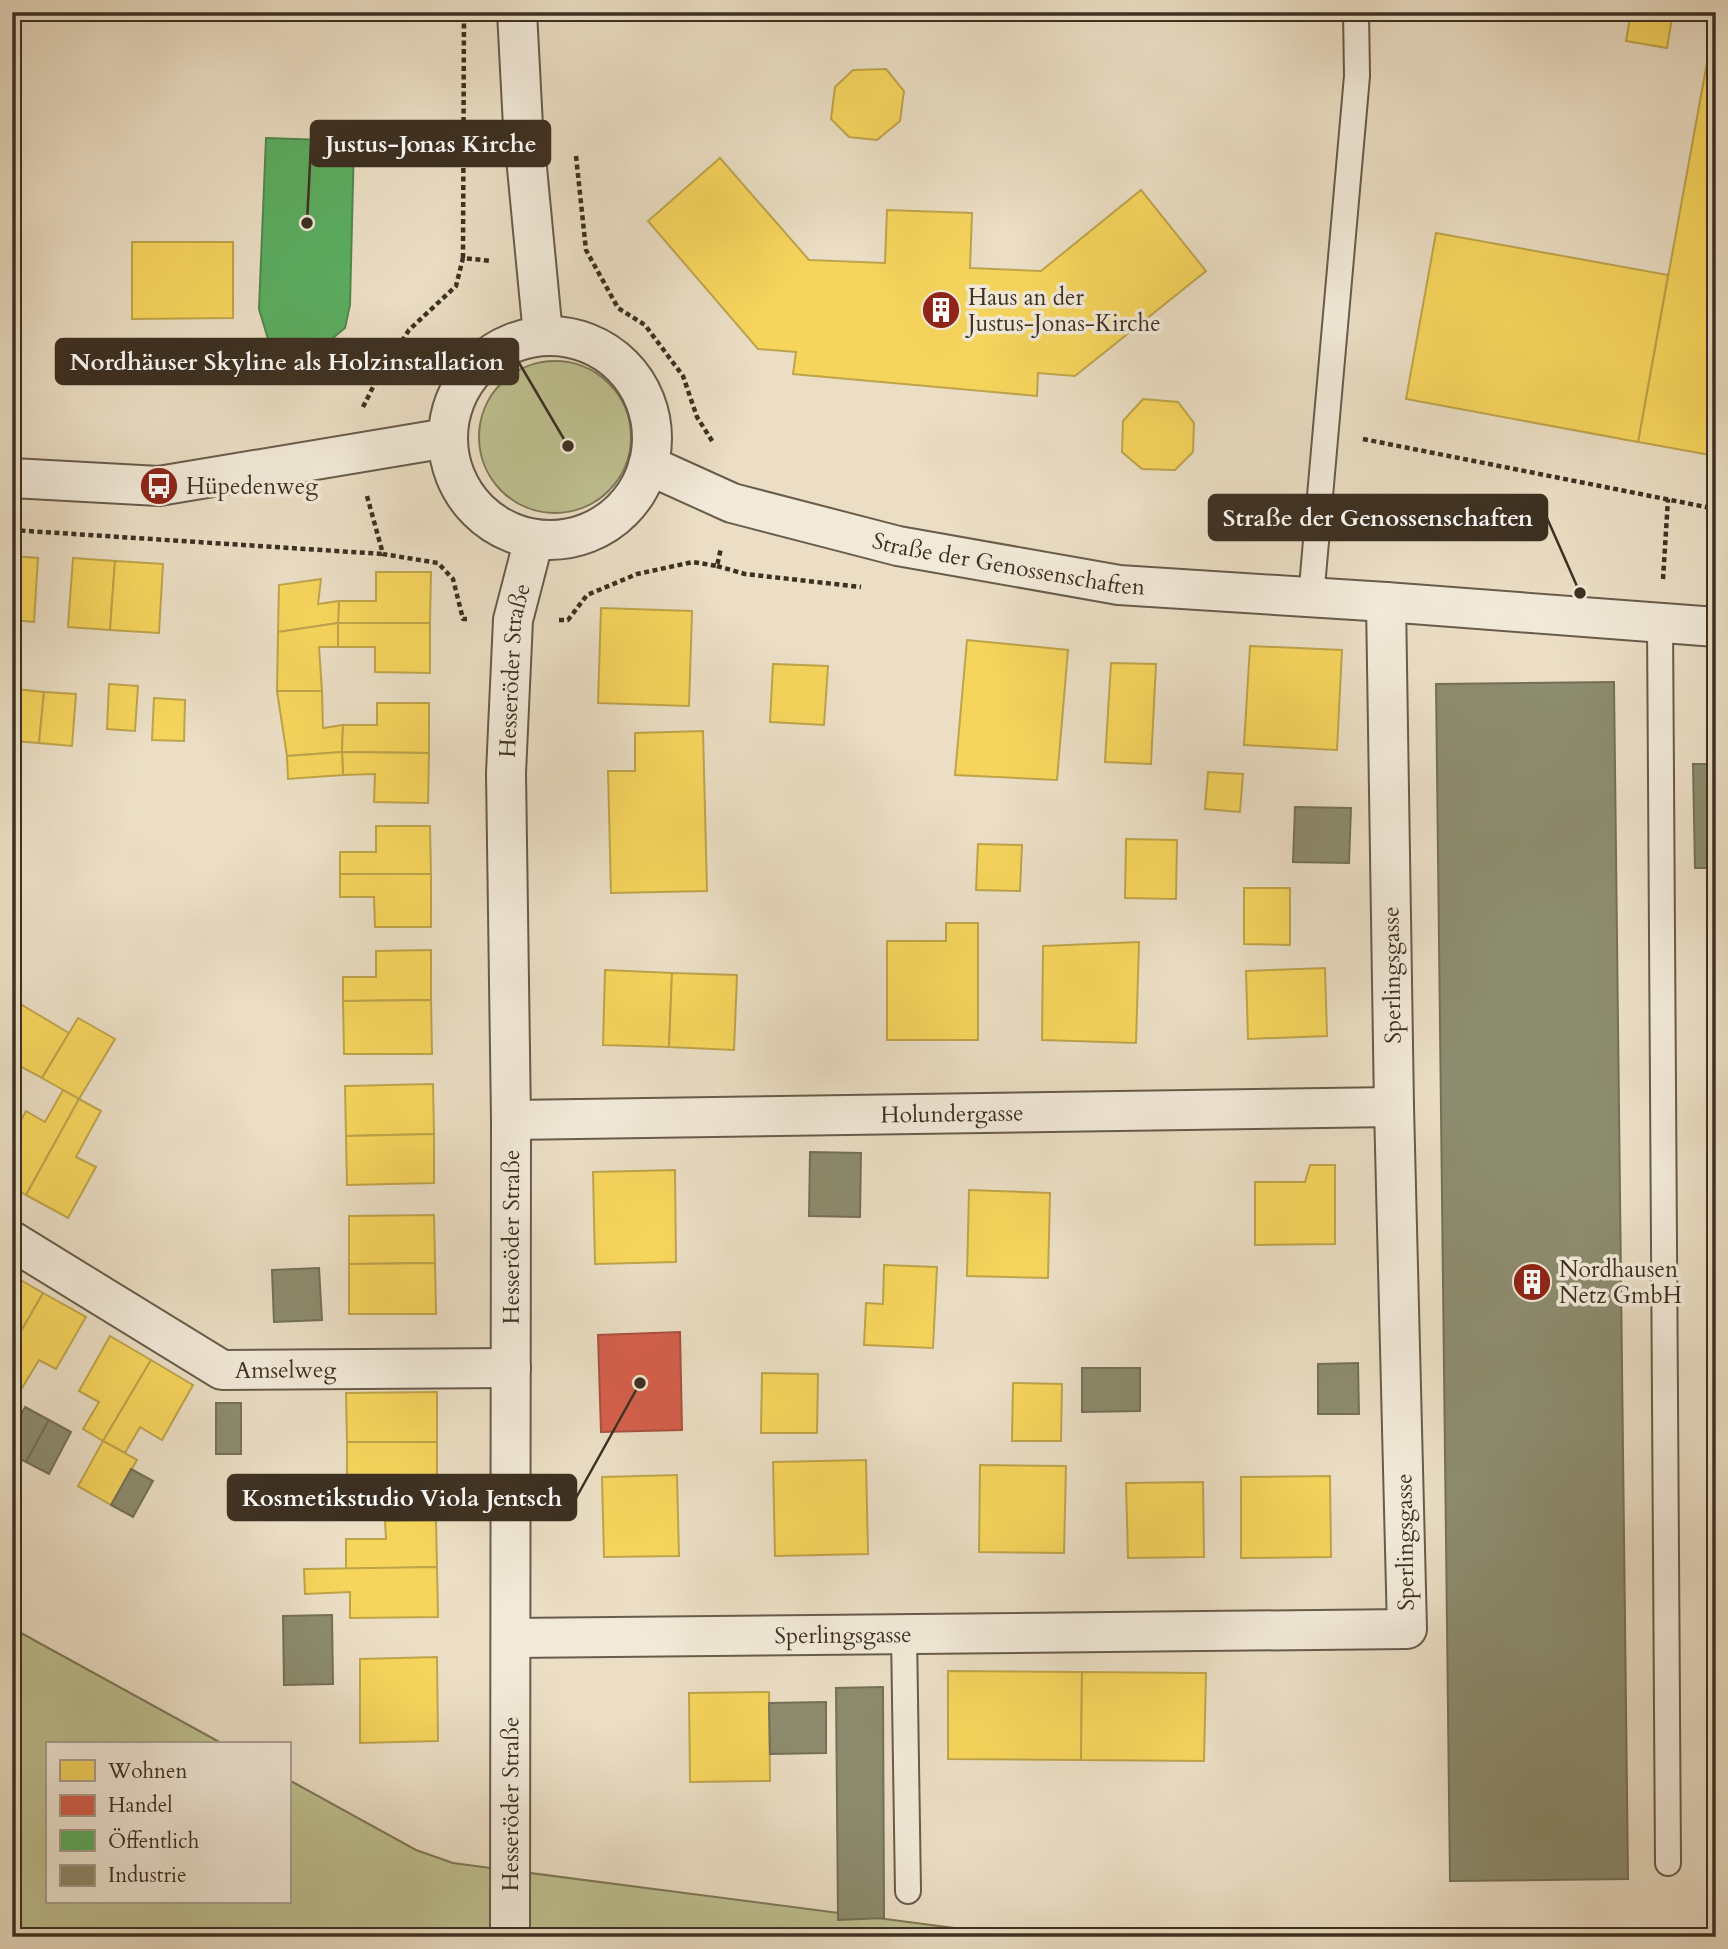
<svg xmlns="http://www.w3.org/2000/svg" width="1728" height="1949" font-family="Cardo,serif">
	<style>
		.green { fill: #bebf8f; stroke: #7e7858; stroke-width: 2 }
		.homes { fill: #f6d55c; stroke: #bea44b; stroke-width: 2 }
		.shops { fill: #d6604d; stroke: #a85240; stroke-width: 2 }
		.public { fill: #5aae61; stroke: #51884e; stroke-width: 2 }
		.industry { fill: #8c8c6e; stroke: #747057; stroke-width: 2 }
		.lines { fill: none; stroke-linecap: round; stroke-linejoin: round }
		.service-casing { stroke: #685c4a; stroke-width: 28 }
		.minor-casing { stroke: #685c4a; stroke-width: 42 }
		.path { stroke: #3d3022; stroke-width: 4.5; stroke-dasharray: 5 3.5; stroke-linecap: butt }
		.service { stroke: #f2ead9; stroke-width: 24 }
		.minor { stroke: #f2ead9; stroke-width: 38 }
		.labels { text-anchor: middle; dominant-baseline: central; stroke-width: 7; stroke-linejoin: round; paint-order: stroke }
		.poi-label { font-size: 23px; fill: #3d3022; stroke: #f2ead9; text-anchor: start }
		.street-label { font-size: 23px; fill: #3d3022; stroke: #f2ead9 }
		.leader { fill: none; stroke: #3d3022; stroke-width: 2.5 }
		.callout-dot { fill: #3d3022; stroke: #f2ead9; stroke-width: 2.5 }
		.callout { fill: #3d3022; stroke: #3d3022; stroke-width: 2.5 }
		.callout-label { font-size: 24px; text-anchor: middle; font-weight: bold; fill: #fff }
	</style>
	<rect width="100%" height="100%" fill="#ebdec4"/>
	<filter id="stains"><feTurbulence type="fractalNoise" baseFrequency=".00286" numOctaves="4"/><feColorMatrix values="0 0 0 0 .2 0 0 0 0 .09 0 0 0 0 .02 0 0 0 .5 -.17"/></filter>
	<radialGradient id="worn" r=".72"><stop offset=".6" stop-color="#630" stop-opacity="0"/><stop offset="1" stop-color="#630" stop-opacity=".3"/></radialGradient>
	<g class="green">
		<circle cx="555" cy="437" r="76"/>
		<polygon points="12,1628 223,1744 47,1744 47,1902 289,1902 289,1780 416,1850 453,1863 993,1933 1042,1937 12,1937"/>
	</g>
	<g class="homes">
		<polygon points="1631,12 1673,12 1667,48 1626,41"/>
		<polygon points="1716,13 1716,456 1638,442"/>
		<polygon points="886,69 904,91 900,121 877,140 849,137 831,119 835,87 853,70"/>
		<polygon points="720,158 809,260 885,263 887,210 972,213 970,268 1041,271 1141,190 1206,271 1075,376 1038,373 1037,396 793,374 796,352 758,349 648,221"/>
		<polygon points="1436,233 1668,275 1638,442 1406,399"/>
		<polygon points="132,242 233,242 233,318 132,319"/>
		<polygon points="1143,399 1178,402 1194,423 1193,452 1175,470 1142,469 1122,452 1123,421"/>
		<polygon points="12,556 38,558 34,622 12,620"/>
		<polygon points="73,558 115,561 110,630 68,627"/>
		<polygon points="115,561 163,564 159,633 110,630"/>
		<polygon points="376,572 431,572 430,623 338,623 339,601 376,601"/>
		<polygon points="321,579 318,604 339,601 338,623 278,632 279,585"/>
		<polygon points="601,608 692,611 689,706 598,703"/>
		<polygon points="338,623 430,623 430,673 375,672 375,647 338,647"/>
		<polygon points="338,623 338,647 319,647 322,691 277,691 278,632"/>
		<polygon points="967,640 1068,650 1057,780 955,775"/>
		<polygon points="1250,646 1342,650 1337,750 1244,745"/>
		<polygon points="1111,663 1156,664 1151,764 1105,762"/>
		<polygon points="773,664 828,666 824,725 770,722"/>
		<polygon points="109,684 138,686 135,731 107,729"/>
		<polygon points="16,689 44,692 39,743 12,741"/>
		<polygon points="277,691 322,691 323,728 343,725 342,752 287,756"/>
		<polygon points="44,692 76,694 72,746 39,743"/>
		<polygon points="154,698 185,700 184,741 152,740"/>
		<polygon points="377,703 429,703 429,753 342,752 343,725 377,725"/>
		<polygon points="703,731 707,891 611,893 608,771 635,771 635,733"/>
		<polygon points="342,752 429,753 428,803 374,802 375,774 343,775"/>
		<polygon points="342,752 343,775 288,779 287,756"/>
		<polygon points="1208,772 1243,774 1240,812 1205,809"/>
		<polygon points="376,826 430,826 431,874 340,874 340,852 376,852"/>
		<polygon points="1126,839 1177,840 1176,899 1125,898"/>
		<polygon points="978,844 1022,845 1020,891 976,890"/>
		<polygon points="340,874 431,874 431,927 375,927 374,897 340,897"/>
		<polygon points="1244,888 1290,888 1290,945 1244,944"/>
		<polygon points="946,923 978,923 978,1040 887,1040 887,941 946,941"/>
		<polygon points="1139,942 1136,1043 1042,1040 1043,946"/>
		<polygon points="431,950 431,1000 343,1001 343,977 376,977 376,951"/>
		<polygon points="1325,968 1327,1036 1248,1039 1246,971"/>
		<polygon points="605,970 672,973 669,1047 603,1045"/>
		<polygon points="672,973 737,975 734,1050 669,1047"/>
		<polygon points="12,999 69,1033 42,1078 12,1062"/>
		<polygon points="431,1000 432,1054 344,1054 343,1001"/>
		<polygon points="78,1018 115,1039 79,1099 42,1078"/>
		<polygon points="433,1084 434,1134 346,1136 345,1086"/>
		<polygon points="63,1090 79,1099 26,1195 12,1187 12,1136 26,1111 45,1122"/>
		<polygon points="79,1099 101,1111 76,1157 96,1167 68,1218 26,1195"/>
		<polygon points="434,1134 434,1183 347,1185 346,1136"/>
		<polygon points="1310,1165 1335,1165 1335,1244 1255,1245 1255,1182 1305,1182"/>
		<polygon points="675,1170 676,1262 595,1264 593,1172"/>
		<polygon points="969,1190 1050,1193 1048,1278 967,1276"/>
		<polygon points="434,1215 435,1263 349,1264 349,1216"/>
		<polygon points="435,1263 436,1314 349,1314 349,1264"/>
		<polygon points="884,1265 937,1267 933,1348 864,1345 866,1303 883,1304"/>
		<polygon points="12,1275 43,1293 12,1347"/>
		<polygon points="43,1293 86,1317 56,1369 39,1360 19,1393 12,1389 12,1347"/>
		<polygon points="110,1336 151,1360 103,1441 83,1429 99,1402 79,1391"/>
		<polygon points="151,1360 193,1385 162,1440 140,1427 125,1453 103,1441"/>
		<polygon points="762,1373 818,1374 817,1433 761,1433"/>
		<polygon points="1013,1383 1062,1384 1061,1441 1012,1441"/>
		<polygon points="437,1392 437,1442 347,1442 346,1393"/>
		<polygon points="103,1441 137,1460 111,1505 78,1486"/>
		<polygon points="347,1442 437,1442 437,1491 347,1492"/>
		<polygon points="866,1460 868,1554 775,1556 773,1462"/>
		<polygon points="980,1465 1066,1466 1064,1553 979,1552"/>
		<polygon points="677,1475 679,1556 604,1557 602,1477"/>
		<polygon points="1330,1476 1331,1557 1241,1558 1241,1477"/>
		<polygon points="1203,1482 1204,1557 1128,1558 1126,1483"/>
		<polygon points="436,1520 437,1567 346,1569 346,1539 386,1539 385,1521"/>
		<polygon points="437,1567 438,1617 350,1618 350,1592 305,1594 304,1569"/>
		<polygon points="437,1657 438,1741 360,1743 360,1659"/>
		<polygon points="948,1671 1082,1672 1081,1760 948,1759"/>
		<polygon points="1082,1672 1206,1673 1204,1761 1081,1760"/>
		<polygon points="769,1692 770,1781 690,1782 689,1693"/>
	</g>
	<polygon class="shops" points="680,1332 682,1430 601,1432 598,1335"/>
	<polygon class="public" points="266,138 354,141 350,305 345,328 321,348 294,351 269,342 259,309"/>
	<g class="industry">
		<polygon points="1614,682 1628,1879 1450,1881 1436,684"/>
		<polygon points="1693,764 1716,764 1716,868 1695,868"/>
		<polygon points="1295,807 1351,808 1349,863 1293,862"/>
		<polygon points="810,1152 861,1153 860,1217 809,1216"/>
		<polygon points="319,1268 322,1320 274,1322 272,1270"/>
		<polygon points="1358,1363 1359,1414 1318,1414 1318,1364"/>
		<polygon points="1082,1368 1140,1368 1140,1411 1082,1412"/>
		<rect x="216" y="1403" width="25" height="51"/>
		<polygon points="25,1407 49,1420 26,1462 12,1455 12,1431"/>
		<polygon points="49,1420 71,1432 49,1474 26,1462"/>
		<polygon points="131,1469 153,1481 133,1517 111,1505"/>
		<polygon points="332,1615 333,1684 284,1685 283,1616"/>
		<polygon points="883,1687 884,1918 838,1920 836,1688"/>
		<polygon points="826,1702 826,1753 770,1754 769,1703"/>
	</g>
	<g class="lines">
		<g class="service-casing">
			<g id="service">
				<polyline points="1311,598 1357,76 1356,12"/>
				<polyline points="1660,623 1668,1863"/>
				<polyline points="904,1634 908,1891"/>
			</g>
		</g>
		<g class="minor-casing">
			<g id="minor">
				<polyline points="517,12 523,126 543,335"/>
				<circle cx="550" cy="438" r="102"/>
				<path id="s1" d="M 648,465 L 732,503 L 898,546 L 1119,585 L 1386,602 L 1716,627"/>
				<polyline points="12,478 159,486 447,438"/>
				<path id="s2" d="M 511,1120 L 1394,1107"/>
				<path id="s3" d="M 12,1241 L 222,1370 L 511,1368"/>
				<path id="s4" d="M 512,1638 L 1407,1629 L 1394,1107 L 1386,602"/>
				<path id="s5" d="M 510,1937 L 511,1120 L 506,773 L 513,620 L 534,539"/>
			</g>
		</g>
		<g class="path">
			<polyline points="576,156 586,250 618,308 645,325 683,376 697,417 714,444"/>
			<polyline points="463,258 464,12"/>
			<polyline points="363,407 374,385 409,330 456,286 463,258 492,261"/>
			<polyline points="1363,439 1716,509"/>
			<polyline points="367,496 383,554 438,563 453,579 463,619 467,619"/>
			<polyline points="12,530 383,554"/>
			<polyline points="717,566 745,574 861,587"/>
			<polyline points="1663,579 1668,499"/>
			<polyline points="559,620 568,620 587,595 637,574 693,562 717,566 721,548"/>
		</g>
		<use href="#service" class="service"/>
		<use href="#minor" class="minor"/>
	</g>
	<defs>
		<g id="building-disc" transform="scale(2.0125)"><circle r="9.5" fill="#8f2418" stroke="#f2ead9"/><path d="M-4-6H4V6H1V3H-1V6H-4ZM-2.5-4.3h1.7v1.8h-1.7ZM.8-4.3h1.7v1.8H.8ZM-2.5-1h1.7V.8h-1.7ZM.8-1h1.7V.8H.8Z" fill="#fff"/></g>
		<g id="bus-disc" transform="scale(2.0125)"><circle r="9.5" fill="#8f2418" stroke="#f2ead9"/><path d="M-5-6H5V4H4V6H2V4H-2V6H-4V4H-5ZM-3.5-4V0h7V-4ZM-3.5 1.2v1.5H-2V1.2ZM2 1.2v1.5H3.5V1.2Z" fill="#fff"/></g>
	</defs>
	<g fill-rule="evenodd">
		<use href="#building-disc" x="941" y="310"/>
		<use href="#bus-disc" x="159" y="486"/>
		<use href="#building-disc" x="1532" y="1282"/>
	</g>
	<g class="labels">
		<g class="poi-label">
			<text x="968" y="297">Haus an der<tspan x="968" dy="26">Justus-Jonas-Kirche</tspan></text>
			<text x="186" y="486">Hüpedenweg</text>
			<text x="1559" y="1269">Nordhausen<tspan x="1559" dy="26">Netz GmbH</tspan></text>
		</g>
		<g class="street-label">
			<text stroke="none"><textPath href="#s1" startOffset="376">Straße der Genossenschaften</textPath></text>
			<text stroke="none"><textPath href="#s5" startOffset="1267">Hesseröder Straße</textPath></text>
			<text transform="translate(1392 975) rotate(-91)">Sperlingsgasse</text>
			<text stroke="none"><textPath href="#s2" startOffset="441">Holundergasse</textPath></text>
			<text stroke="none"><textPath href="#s5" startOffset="700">Hesseröder Straße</textPath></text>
			<text stroke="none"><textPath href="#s3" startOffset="310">Amselweg</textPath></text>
			<text transform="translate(1405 1542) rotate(-91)">Sperlingsgasse</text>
			<text stroke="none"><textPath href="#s4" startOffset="331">Sperlingsgasse</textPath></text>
			<text stroke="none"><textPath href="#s5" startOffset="133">Hesseröder Straße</textPath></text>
		</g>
	</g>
	<path class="leader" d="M307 223L311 144M568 446L518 361M1580 593L1547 518M640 1383L576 1498"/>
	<g class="callout-dot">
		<circle cx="307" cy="223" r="7"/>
		<circle cx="568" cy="446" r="7"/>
		<circle cx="1580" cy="593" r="7"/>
		<circle cx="640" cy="1383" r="7"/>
	</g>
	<g class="callout">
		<rect x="311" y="121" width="239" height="45" rx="7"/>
		<rect x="56" y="339" width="462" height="45" rx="7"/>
		<rect x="1209" y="495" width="338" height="45" rx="7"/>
		<rect x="228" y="1475" width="348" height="45" rx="7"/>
	</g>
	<g class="callout-label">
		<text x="431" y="152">Justus-Jonas Kirche</text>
		<text x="287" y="370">Nordhäuser Skyline als Holzinstallation</text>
		<text x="1378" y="526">Straße der Genossenschaften</text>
		<text x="402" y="1506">Kosmetikstudio Viola Jentsch</text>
	</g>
	<rect width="1728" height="1949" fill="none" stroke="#ebdec4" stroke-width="42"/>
	<rect x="14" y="14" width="1700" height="1921" fill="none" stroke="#3d3022" stroke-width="3.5"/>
	<rect x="21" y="21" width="1686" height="1907" fill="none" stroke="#3d3022" stroke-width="2"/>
	<rect x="46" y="1742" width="245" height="161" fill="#f2ead9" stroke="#aaa090" stroke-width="2"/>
	<rect x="60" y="1760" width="35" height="21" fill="#f6d55c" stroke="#aaa090" stroke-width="2"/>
	<text x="108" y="1778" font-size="21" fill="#3d3022">Wohnen</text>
	<rect x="60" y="1795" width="35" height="21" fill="#d6604d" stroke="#aaa090" stroke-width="2"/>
	<text x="108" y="1812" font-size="21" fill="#3d3022">Handel</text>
	<rect x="60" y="1830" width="35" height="21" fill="#5aae61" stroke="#aaa090" stroke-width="2"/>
	<text x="108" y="1848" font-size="21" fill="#3d3022">Öffentlich</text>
	<rect x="60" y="1865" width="35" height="21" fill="#8c8c6e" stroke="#aaa090" stroke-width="2"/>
	<text x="108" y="1882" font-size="21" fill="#3d3022">Industrie</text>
	<rect width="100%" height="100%" filter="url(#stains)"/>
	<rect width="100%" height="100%" fill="url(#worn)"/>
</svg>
